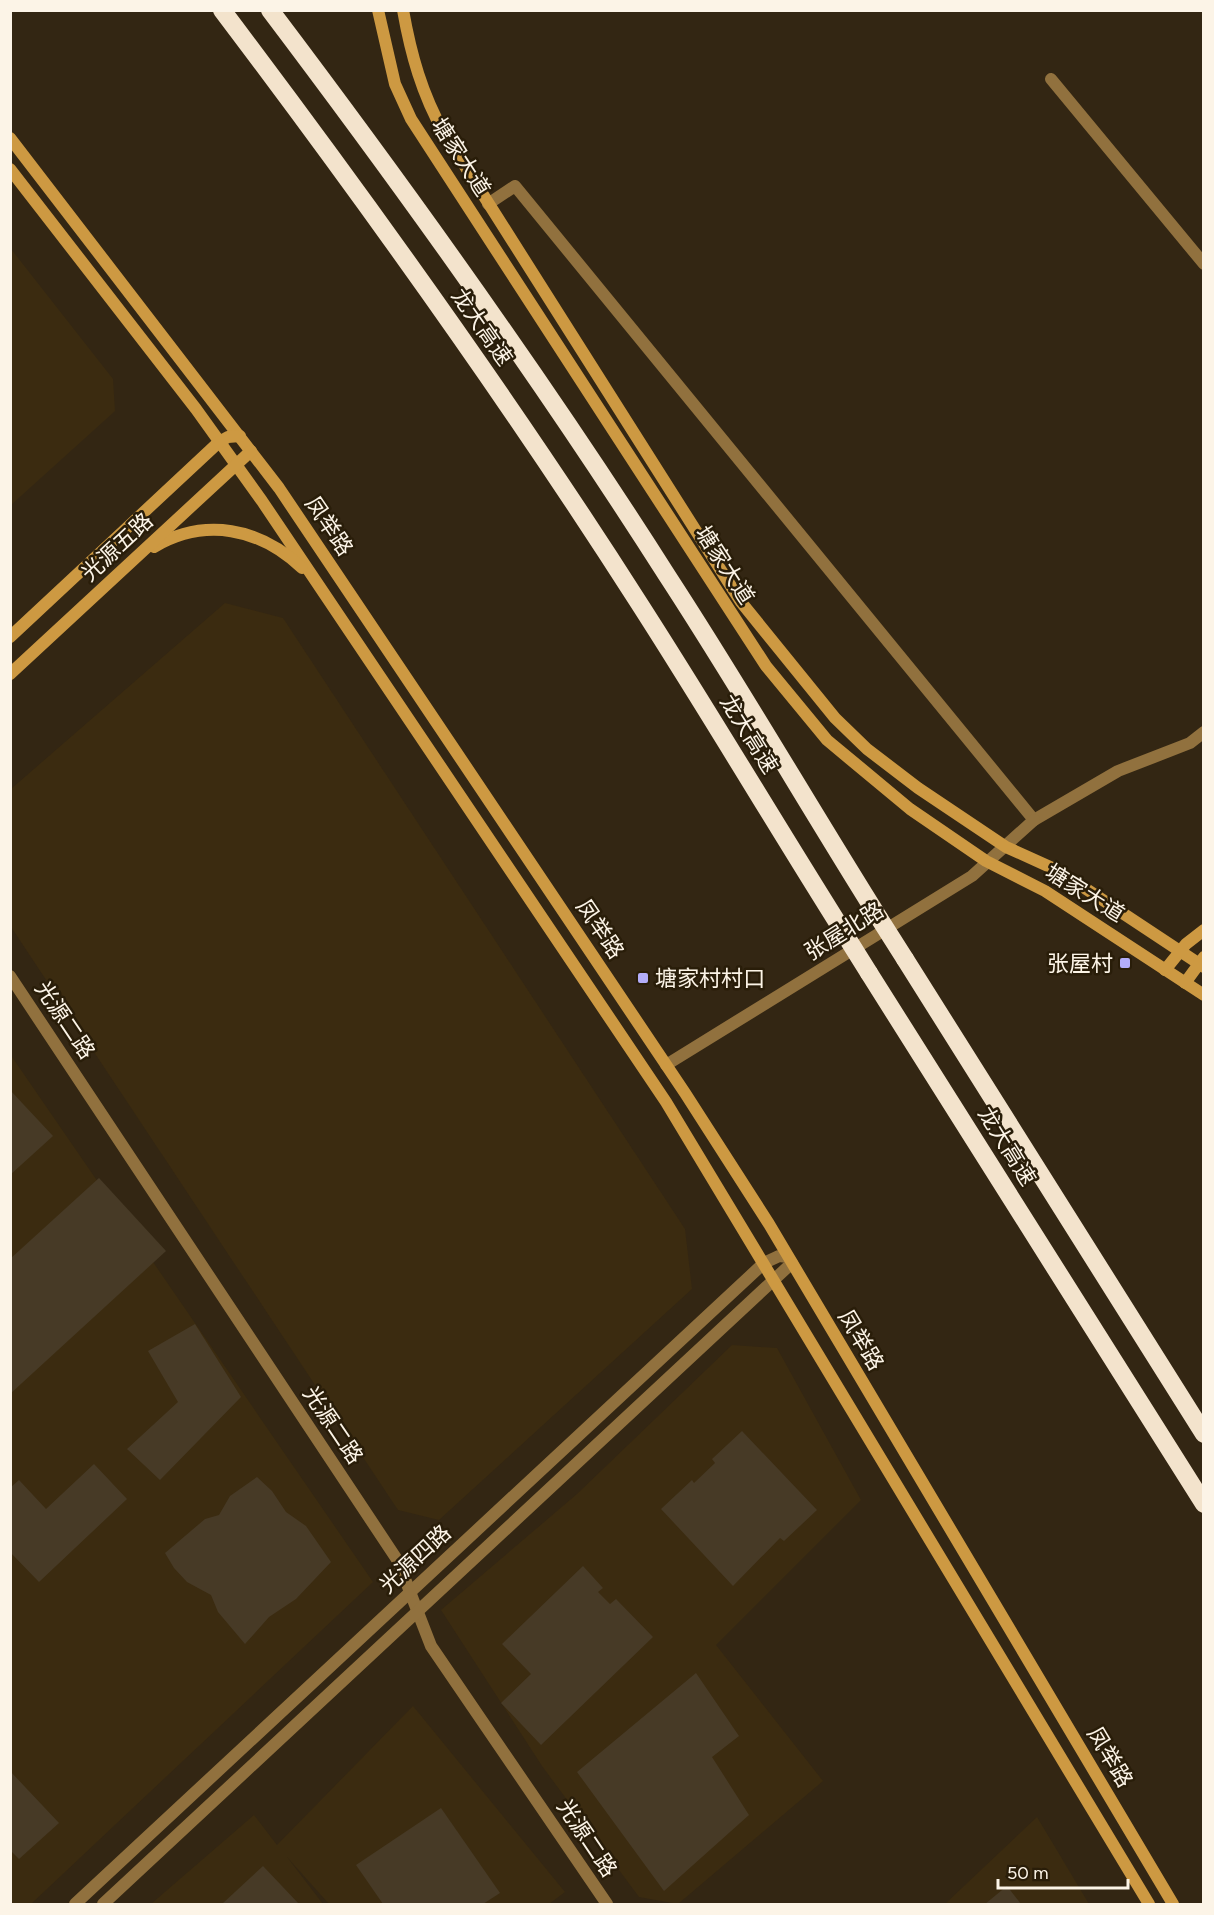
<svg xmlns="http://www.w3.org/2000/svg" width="1214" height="1915" font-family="Figtree,'Noto Sans SC',sans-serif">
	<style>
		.built { fill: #3b2b10 }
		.building { fill: #473a26 }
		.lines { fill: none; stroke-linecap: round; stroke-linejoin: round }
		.street { stroke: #91713e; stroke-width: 12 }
		.secondary { stroke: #cd9942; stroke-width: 12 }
		.highway { stroke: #f3e3cc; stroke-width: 18 }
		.highway-bridge { stroke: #f3e3cc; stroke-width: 18 }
		.poi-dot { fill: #b3adf9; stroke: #291d09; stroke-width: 2 }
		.labels { text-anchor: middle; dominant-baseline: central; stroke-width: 5; stroke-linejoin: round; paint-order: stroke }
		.street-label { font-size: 22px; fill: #fcf4e7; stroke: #291d09 }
		.poi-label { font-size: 22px; fill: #fcf4e7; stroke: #291d09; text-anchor: end }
	</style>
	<rect width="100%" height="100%" fill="#332613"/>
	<g class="built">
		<polygon points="11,249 113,379 115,411 11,505"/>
		<polygon points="225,603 283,618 685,1229 692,1289 439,1520 398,1510 11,927 11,789"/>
		<polygon points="10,1054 373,1582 31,1904 10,1904"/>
		<polygon points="732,1345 777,1348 861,1500 716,1645 823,1781 678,1904 639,1897 542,1766 441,1610 577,1494"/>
		<polygon points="413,1706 565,1892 549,1904 329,1904 287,1857 323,1904 151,1904 254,1815 277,1845"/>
		<polygon points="1037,1817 1089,1904 945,1904"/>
	</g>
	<g class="building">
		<polygon points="10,1090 53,1136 10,1175"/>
		<polygon points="99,1178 166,1251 10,1394 10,1259"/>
		<polygon points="195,1324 241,1397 160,1480 127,1449 178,1402 148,1351"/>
		<polygon points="742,1431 817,1510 784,1541 780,1538 733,1586 661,1509 692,1480 694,1483 715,1463 712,1459"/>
		<polygon points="94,1464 127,1499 39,1582 10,1552 10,1488 19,1480 46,1509"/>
		<polygon points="257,1477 272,1491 286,1512 306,1526 331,1562 296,1599 269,1617 245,1644 218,1612 211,1595 187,1582 174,1568 165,1553 205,1519 219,1515 230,1496"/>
		<polygon points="583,1566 603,1588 598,1592 610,1604 616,1599 653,1637 541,1745 501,1703 531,1674 502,1644"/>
		<polygon points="696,1673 739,1736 712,1757 749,1815 664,1891 577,1772"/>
		<polygon points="10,1771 59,1823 19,1859 10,1850"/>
		<polygon points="441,1808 500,1893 483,1904 383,1904 356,1865"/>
		<polygon points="263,1866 299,1904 222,1904"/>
		<polygon points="1007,1886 1021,1904 985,1904"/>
	</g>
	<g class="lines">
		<g class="street">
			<polyline points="1051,79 1204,264"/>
			<polyline points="488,204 515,186 1034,820 1118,771 1190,743 1204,732"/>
			<polyline points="10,976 398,1561 431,1646 607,1904"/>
			<polyline points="666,1065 972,876 1034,820"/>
			<polyline points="75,1904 764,1263 779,1256 788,1257"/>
			<polyline points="103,1904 792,1263"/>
		</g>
		<g class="secondary">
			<polyline points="378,10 395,84 411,119 766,666 827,740 910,809 986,861 1045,891 1204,995"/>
			<path d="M 403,10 C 411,55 422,94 444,133 L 741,602 L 835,718 L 867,749 L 918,788 L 1006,847 L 1059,871 L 1204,967"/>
			<polyline points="10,138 279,488 685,1093 769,1224 1173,1904"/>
			<polyline points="10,169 196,409 262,501 666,1102 1149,1904"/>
			<path d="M 154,547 C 205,517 260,528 302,568"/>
			<polyline points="10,637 219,442 228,437 240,436"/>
			<polyline points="10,674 251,451"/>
			<polyline points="1165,970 1186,944 1204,930"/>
			<polyline points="1185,983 1204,957"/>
		</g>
		<g class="highway">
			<path d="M 222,10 C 367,202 508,398 637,600 C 706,707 771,817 839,925"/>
			<path d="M 270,10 C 409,194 544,382 668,577 C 741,689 808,805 879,918"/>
			<polyline points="905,959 1204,1434"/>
			<polyline points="869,973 1204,1504"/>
		</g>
		<g class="highway-bridge">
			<polyline points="879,918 905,959"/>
			<polyline points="839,925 869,973"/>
		</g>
	</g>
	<g class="poi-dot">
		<rect x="1119" y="957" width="12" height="12" rx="3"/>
		<rect x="637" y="972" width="12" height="12" rx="3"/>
	</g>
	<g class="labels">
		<g class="street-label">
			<text transform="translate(461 157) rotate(57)">塘家大道</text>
			<text transform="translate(482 327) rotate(55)">龙大高速</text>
			<text transform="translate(329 526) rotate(56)">凤举路</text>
			<text transform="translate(117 547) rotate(-43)">光源五路</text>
			<text transform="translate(725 565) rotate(57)">塘家大道</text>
			<text transform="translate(749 734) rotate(58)">龙大高速</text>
			<text transform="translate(1085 893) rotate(32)">塘家大道</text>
			<text transform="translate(600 929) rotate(56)">凤举路</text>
			<text transform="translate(844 931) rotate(-32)">张屋北路</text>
			<text transform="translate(65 1020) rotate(56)">光源二路</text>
			<text transform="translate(1007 1146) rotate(58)">龙大高速</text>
			<text transform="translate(861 1340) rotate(59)">凤举路</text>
			<text transform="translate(333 1425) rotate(56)">光源二路</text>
			<text transform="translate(415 1559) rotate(-43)">光源四路</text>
			<text transform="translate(1110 1757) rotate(59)">凤举路</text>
			<text transform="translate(587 1838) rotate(56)">光源二路</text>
		</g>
		<g class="poi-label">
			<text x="1113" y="963">张屋村</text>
			<text x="655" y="978" text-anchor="start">塘家村村口</text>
		</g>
	</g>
	<rect width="1214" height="1915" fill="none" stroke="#fcf4e7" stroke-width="24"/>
	<path d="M998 1879v9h130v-9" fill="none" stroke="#fcf4e7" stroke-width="3"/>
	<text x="1007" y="1879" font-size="18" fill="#fcf4e7" stroke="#291d09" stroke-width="4.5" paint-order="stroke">50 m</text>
</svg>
